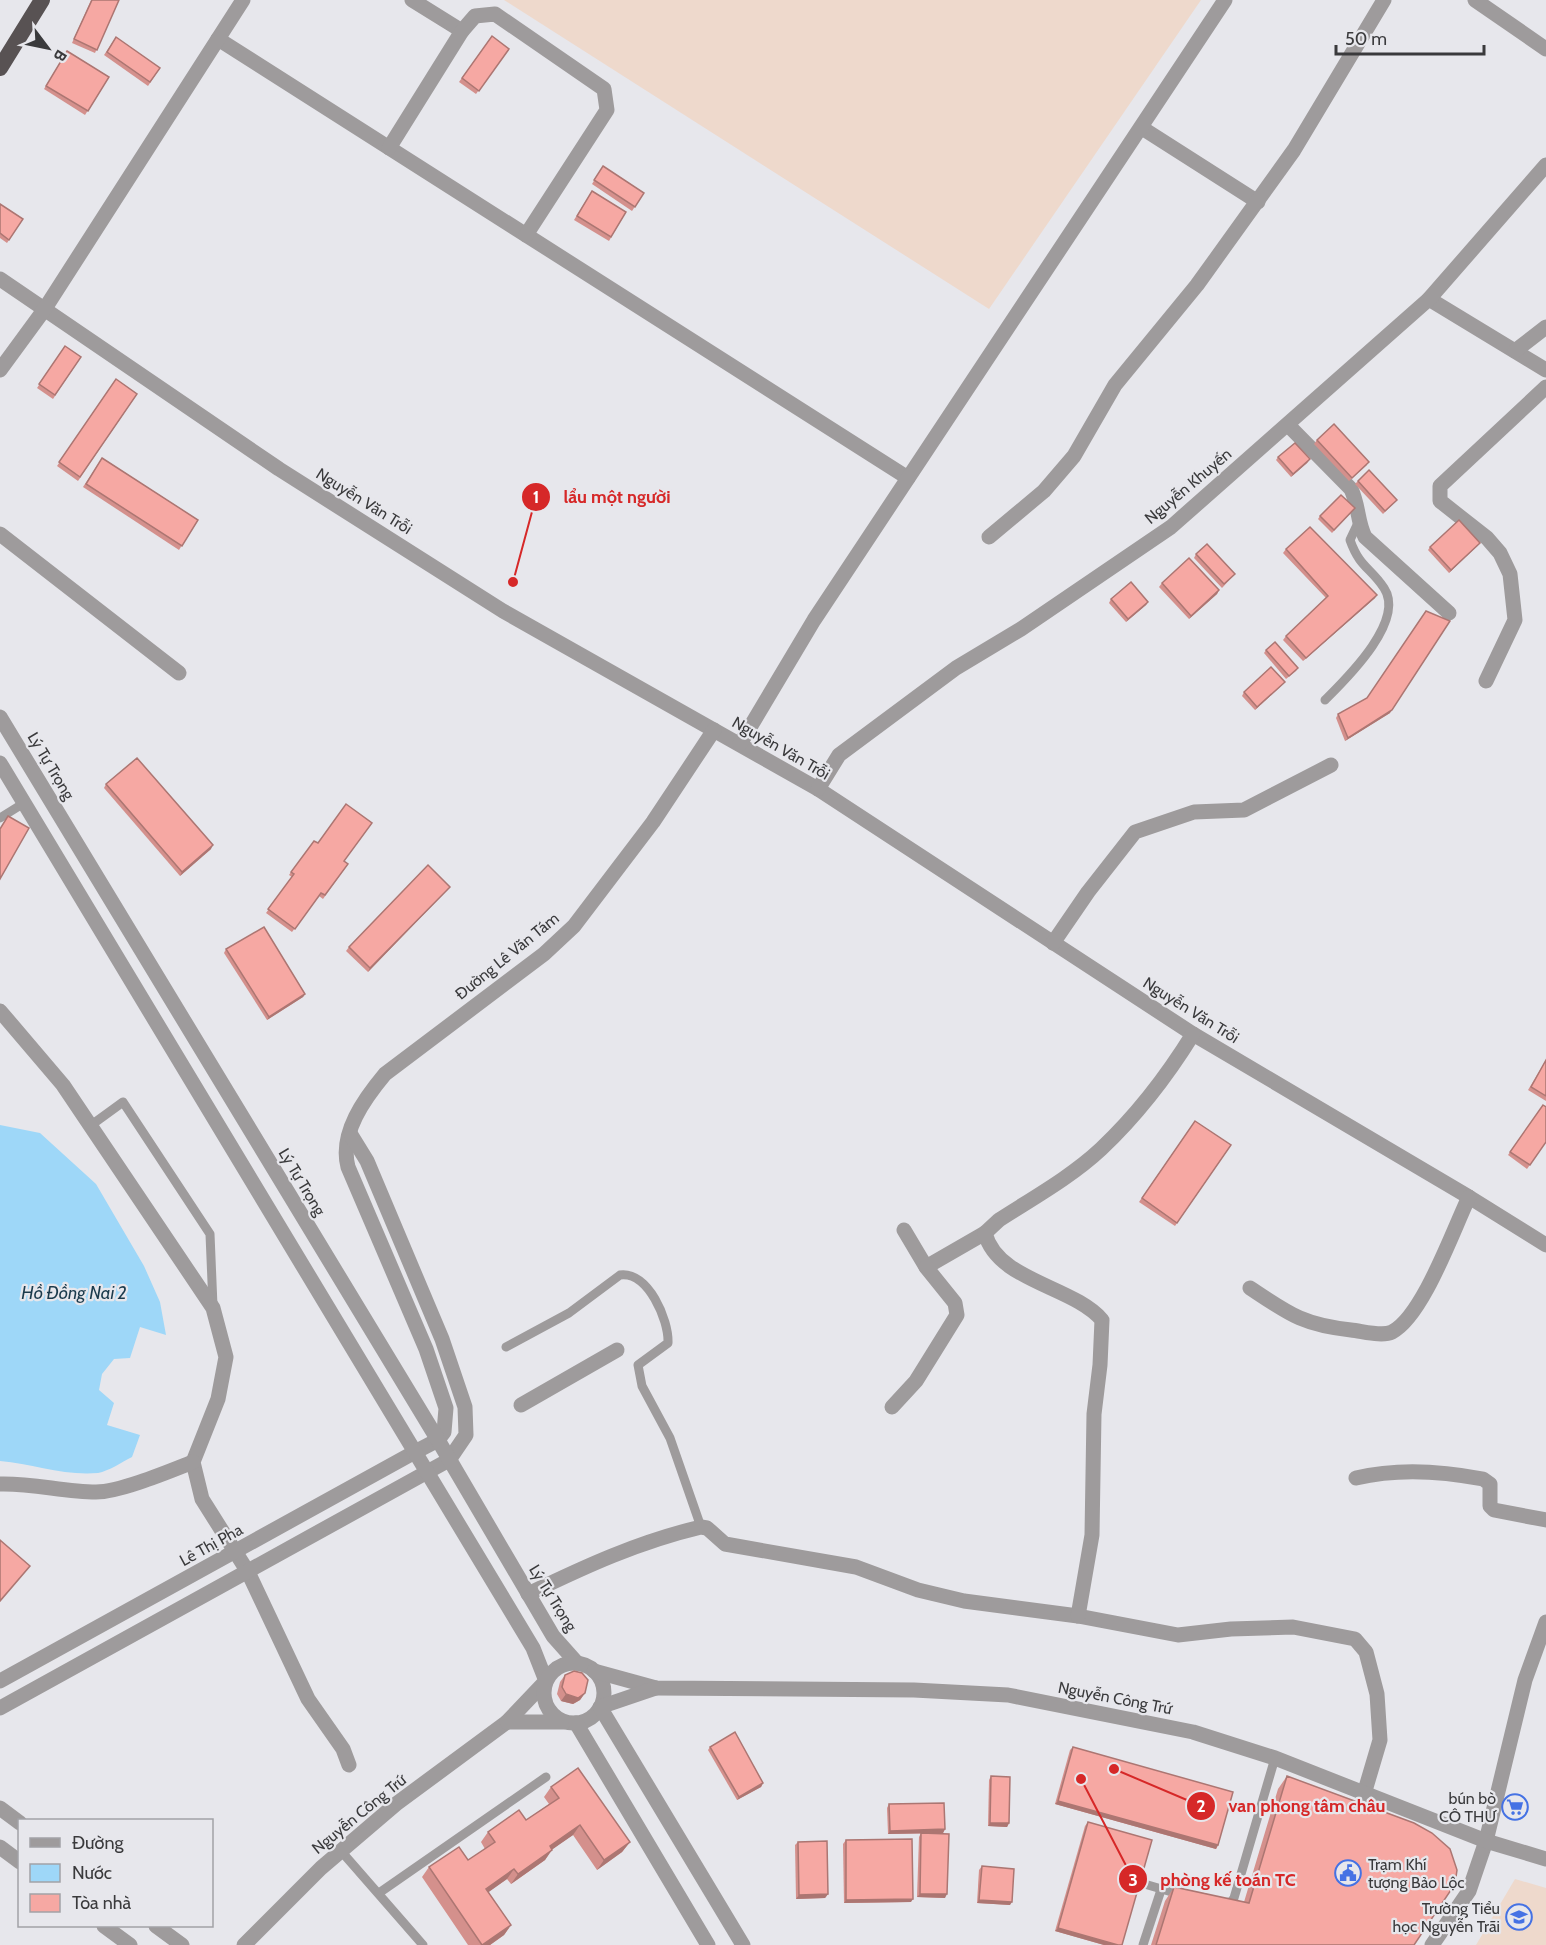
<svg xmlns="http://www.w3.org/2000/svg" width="1546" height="1945" font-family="Cabin,sans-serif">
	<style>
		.education { fill: #eed9cc }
		.water { fill: #9ed7f8 }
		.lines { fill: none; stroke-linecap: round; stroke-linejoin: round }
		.service { stroke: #9e9b9c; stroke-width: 9 }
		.minor { stroke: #9e9b9c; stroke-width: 15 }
		.tertiary { stroke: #9e9b9c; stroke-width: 15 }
		.trunk { stroke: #585253; stroke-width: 16 }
		.wall { fill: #d4908c }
		.shaded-wall { fill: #ac7672 }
		.building { fill: #f6a8a3; stroke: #ac7672; stroke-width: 1.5 }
		.labels { text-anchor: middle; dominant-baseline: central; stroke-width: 4.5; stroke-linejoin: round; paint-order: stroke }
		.street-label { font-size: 16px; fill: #3a3a3c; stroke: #e7e7ec }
		.poi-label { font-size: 16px; fill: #3a3a3c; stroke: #e7e7ec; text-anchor: end }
		.water-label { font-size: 18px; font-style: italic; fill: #1b3b4d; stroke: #e7e7ec }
		.leader { fill: none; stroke: #d62828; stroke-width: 2 }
		.callout-dot { fill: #d62828; stroke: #e7e7ec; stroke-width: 2 }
		.mark-label { font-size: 18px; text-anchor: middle; font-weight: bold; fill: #fff }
		.callout-label { font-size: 18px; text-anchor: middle; font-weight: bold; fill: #d62828; stroke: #e7e7ec; stroke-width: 4.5; stroke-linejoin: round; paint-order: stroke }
	</style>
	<rect width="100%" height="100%" fill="#e7e7ec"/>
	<g class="education">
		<polygon points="504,0 1201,0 989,309"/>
		<polygon points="1515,1879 1546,1888 1546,1945 1476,1945"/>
	</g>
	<path class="water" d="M 0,1125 L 40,1133 L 96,1184 L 144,1266 L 160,1302 L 166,1335 L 140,1327 L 130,1358 L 114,1359 L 102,1374 L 99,1390 L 114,1403 L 107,1425 L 140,1435 L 132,1457 C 122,1462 109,1471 98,1473 C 64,1476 33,1464 0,1461 Z"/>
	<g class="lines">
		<g class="service">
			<path d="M 1325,700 C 1346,679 1406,621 1384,588 C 1370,567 1360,568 1350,540 L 1358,523"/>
			<polyline points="0,818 24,803"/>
			<polyline points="90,1126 123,1102 210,1234 213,1306"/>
			<path d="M 506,1347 L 569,1313 L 620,1275 C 648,1271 669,1320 668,1343 L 638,1365 L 642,1386 L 670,1438 L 701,1527"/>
			<polyline points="341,1851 423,1945"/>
			<polyline points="1141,1883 1182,1895"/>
			<polyline points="379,1893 546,1777"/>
			<polyline points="1222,1903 1231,1902 1234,1898 1275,1758"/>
			<polyline points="1143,1945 1161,1890"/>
		</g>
		<g class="minor">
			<polyline points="412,0 462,31"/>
			<polyline points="1475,0 1546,49"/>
			<polyline points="218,39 908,478"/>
			<polyline points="1142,128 1258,202"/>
			<polyline points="389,148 462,31 475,16 495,14 604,89 607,110 526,235"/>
			<polyline points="0,279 279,469 503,611 818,789 1193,1034 1469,1197 1546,1245"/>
			<polyline points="1429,299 1546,370"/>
			<polyline points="1515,351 1546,327"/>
			<polyline points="0,370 44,310 243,0"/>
			<path d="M 1288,425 L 1351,489 C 1359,506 1357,521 1365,537 L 1449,613"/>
			<polyline points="0,534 179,673"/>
			<polyline points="989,537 1044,491 1074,456 1115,385 1197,285 1294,150 1384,0"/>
			<polyline points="1486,681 1515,620 1510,574 1500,553 1487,538 1440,501 1440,486 1546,387"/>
			<polyline points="740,744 814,620 1225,0"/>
			<polyline points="818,789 839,755 956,668 1021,629 1171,527 1429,299 1546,165"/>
			<polyline points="1053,943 1088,892 1135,832 1194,812 1244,810 1331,765"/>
			<polyline points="0,1011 63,1085 213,1308 226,1357 218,1399 193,1462 202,1499 248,1572 308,1699 343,1749 349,1765"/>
			<polyline points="904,1230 926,1267 985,1233"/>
			<path d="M 1250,1288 C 1289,1314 1303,1325 1351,1330 C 1362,1331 1382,1337 1392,1332 C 1423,1316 1453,1230 1469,1197"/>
			<polyline points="521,1405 617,1350"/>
			<polyline points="892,1407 916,1381 957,1315 955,1303 926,1267"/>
			<path d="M 1356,1478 C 1397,1468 1442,1471 1483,1479 L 1490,1484 L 1490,1506 L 1494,1510 L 1546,1520"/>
			<path d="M 0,1484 C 33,1483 64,1492 96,1492 C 120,1492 170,1471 193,1462"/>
			<path d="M 528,1594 C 586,1566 638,1542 701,1527 L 707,1528 L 725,1544 L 856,1567 L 918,1590 L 964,1601 L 1078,1616 L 1178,1635 L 1231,1629 L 1293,1627 L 1355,1639 L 1366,1652 L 1377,1694 L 1380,1740 L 1364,1794"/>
			<path d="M 1078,1616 L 1092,1535 L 1094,1414 L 1100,1365 L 1102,1320 C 1073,1286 997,1281 985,1233 L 999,1220 C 1033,1198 1071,1177 1101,1149 C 1137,1115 1167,1076 1193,1034"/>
			<path d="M 0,1681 L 415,1452 L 438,1440 L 444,1432 L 446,1408 L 426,1349 L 348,1167 C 339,1133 365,1098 385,1074 L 544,954 L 574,926 L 653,822 L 714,730"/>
			<polyline points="0,1708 449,1460 466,1435 465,1407 442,1339 367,1161 351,1135"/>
			<polyline points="1432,1945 1469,1891 1486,1841 1525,1680 1546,1622"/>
		</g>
		<g class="tertiary">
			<polyline points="0,717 438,1440 553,1636 577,1663"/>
			<polyline points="0,763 533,1648 546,1681 507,1722 396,1804 321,1868 244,1945"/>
			<circle cx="574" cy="1693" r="30"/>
			<polyline points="594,1671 656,1688 914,1690 1008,1695 1193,1732 1275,1758 1486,1841 1546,1859"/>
			<polyline points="656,1688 600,1707 743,1945"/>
			<polyline points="507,1722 564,1722"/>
			<polyline points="576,1723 708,1945"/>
			<polyline points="0,1808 20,1823"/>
			<polyline points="0,1847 20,1862"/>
			<polyline points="104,1926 130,1945"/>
			<polyline points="156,1926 182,1945"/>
		</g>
		<polyline class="trunk" points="0,68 42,0"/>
	</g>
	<g class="wall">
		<polygon points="91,0 119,0 95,53 72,43"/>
		<polygon points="492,36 509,49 476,94 459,82"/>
		<polygon points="116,37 160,68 148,86 104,55"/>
		<polygon points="67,51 109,77 85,115 44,89"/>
		<polygon points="603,166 644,193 632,211 592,184"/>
		<polygon points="592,191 626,212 609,241 574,220"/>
		<polygon points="0,204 23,219 7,243 0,238"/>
		<polygon points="65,346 81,357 53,399 37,388"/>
		<polygon points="116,379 137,394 78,481 57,466"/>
		<polygon points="1317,440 1367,465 1349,481 1314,444"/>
		<polygon points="1278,457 1310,459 1307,463 1291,477 1276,460"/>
		<polygon points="102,458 198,520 179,550 83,487"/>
		<polygon points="1358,481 1397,500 1383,514 1355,484"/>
		<polygon points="1352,512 1332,533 1318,519 1320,516"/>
		<polygon points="1477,546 1449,573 1428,550 1430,547"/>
		<polygon points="1286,549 1375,598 1303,661 1283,640 1286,636 1326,598 1283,553"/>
		<polygon points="1196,554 1235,574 1222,588 1194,558"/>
		<polygon points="1162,583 1219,590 1217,594 1189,619 1159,587"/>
		<polygon points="1111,599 1148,602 1146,605 1126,622 1109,603"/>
		<polygon points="1266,650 1298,668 1296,671 1286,679 1264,653"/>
		<polygon points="1282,685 1255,710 1242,696 1244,692"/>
		<polygon points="1390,713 1345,741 1336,718 1338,714"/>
		<polygon points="106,784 211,849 180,876 104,788"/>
		<polygon points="344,861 346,867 323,899 319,896 292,932 266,913 292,877 289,875 291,872"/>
		<polygon points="450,887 368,972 346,951 349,947"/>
		<polygon points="226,949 305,994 303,997 267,1020 224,953"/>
		<polygon points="1546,1060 1546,1101 1528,1090"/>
		<polygon points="1543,1105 1546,1142 1527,1169 1508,1155"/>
		<polygon points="1195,1121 1231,1145 1175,1226 1139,1202"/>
		<polygon points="565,1675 585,1693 580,1700 573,1704 561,1701 557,1694 560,1682"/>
		<polygon points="710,1747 763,1783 761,1787 737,1800 708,1750"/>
		<polygon points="1073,1747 1218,1845 1216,1849 1055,1804 1070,1750"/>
		<polygon points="991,1776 1009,1823 1007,1827 988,1826 989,1780"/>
		<polygon points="1287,1776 1414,1945 1151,1945 1165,1901 1174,1887 1244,1902 1278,1789"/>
		<polygon points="551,1787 630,1842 622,1852 597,1870 573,1835 552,1849 545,1860 511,1884 507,1879 488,1892 511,1925 504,1935 490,1945 468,1945 422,1877 429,1867 468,1860 485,1849 481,1842 488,1832 526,1820 549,1804 544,1797"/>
		<polygon points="889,1804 945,1829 943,1833 888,1834 887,1808"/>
		<polygon points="1088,1822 1122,1945 1104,1945 1055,1931 1085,1826"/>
		<polygon points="921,1833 945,1898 917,1897 919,1837"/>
		<polygon points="846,1840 911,1902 844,1903 843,1844"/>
		<polygon points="798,1842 828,1894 825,1898 796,1899 795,1845"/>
		<polygon points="982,1866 1010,1905 977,1903 979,1870"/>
	</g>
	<g class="shaded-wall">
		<polygon points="1310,459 1307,463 1291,477 1293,474"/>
		<polygon points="1480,543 1477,546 1449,573 1451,570"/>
		<polygon points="1219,590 1217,594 1189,619 1191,616"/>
		<polygon points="1377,595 1375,598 1303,661 1306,658"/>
		<polygon points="1148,602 1146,605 1126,622 1128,619"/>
		<polygon points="1285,682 1282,685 1255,710 1257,707"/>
		<polygon points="1392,710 1390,713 1345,741 1348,738"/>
		<polygon points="213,845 211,849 180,876 182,872"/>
		<polygon points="450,887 447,890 368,972 370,968"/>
		<polygon points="305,994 303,997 267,1020 269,1017"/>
		<polygon points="585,1693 580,1700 573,1704 561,1701 566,1694"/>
		<polygon points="763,1783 761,1787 737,1800 739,1797"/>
		<polygon points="1058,1801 1218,1845 1216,1849 1055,1804"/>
		<polygon points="990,1823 1009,1823 1007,1827 988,1826"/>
		<polygon points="580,1825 573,1835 543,1856 550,1846"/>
		<polygon points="945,1829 943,1833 888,1834 890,1831"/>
		<polygon points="630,1842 622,1852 597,1870 604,1860"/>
		<polygon points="552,1850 545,1860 511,1884 518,1874"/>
		<polygon points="514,1869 507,1879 479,1899 486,1889"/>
		<polygon points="828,1894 825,1898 796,1899 799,1895"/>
		<polygon points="920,1894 947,1894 945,1898 917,1897"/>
		<polygon points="913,1899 911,1902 844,1903 846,1900"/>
		<polygon points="979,1900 1012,1902 1010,1905 977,1903"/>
		<polygon points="511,1925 504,1935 490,1945 482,1945"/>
		<polygon points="1058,1928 1118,1945 1104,1945 1055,1931"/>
	</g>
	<g class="building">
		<polygon points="92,0 119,0 97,50 74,39"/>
		<polygon points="492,36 509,49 479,91 462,78"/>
		<polygon points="116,37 160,68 150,82 107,52"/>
		<polygon points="67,51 109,77 88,111 46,86"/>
		<polygon points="603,166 644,193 635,207 594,180"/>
		<polygon points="592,191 626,212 611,237 577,216"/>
		<polygon points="0,204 23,219 9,240 0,233"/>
		<polygon points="65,346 81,357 55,395 39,384"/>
		<polygon points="116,379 137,394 80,477 59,462"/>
		<polygon points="1334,424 1369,462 1352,478 1317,440"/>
		<polygon points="1295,443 1310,459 1293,474 1278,457"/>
		<polygon points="102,458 198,520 182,546 86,484"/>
		<polygon points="1369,470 1397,500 1385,511 1358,481"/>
		<polygon points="1341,495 1355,508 1334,530 1320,516"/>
		<polygon points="1459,520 1480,543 1451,570 1430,547"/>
		<polygon points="1310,527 1377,595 1306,658 1286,636 1328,596 1286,549"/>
		<polygon points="1207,544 1235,574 1224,584 1196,554"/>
		<polygon points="1189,558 1219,590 1191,616 1162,583"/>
		<polygon points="1131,582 1148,602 1128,619 1111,599"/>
		<polygon points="1426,611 1450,621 1392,710 1348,738 1338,714 1367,698"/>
		<polygon points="1275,642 1298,668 1289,676 1266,650"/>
		<polygon points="1271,667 1285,682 1257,707 1244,692"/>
		<polygon points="137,758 213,845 182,872 106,784"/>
		<polygon points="346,804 372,823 344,861 348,864 325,895 321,893 295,929 268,909 294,874 291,872 314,841 318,843"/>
		<polygon points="8,816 29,828 0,879 0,829"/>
		<polygon points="428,865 450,887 370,968 349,947"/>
		<polygon points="264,927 305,994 269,1017 226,949"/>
		<polygon points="1546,1060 1546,1096 1531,1087"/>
		<polygon points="1543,1105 1546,1107 1546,1142 1530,1165 1510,1152"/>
		<polygon points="1195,1121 1231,1145 1177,1223 1142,1198"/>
		<polygon points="0,1540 30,1566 0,1601"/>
		<polygon points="574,1671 582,1673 588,1680 585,1693 578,1698 566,1694 562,1687 565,1675"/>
		<polygon points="735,1732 763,1783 739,1797 710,1747"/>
		<polygon points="1073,1747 1233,1792 1218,1845 1058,1801"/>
		<polygon points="578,1768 630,1842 604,1860 580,1825 550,1846 552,1850 518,1874 514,1869 486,1889 511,1925 482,1945 429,1867 459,1847 468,1860 495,1842 488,1832 519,1810 526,1820 559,1798 551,1787"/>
		<polygon points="991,1776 1010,1777 1009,1823 990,1823"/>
		<polygon points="1287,1776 1414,1823 1432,1833 1450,1849 1457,1870 1455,1884 1414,1945 1156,1945 1174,1887 1249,1903"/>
		<polygon points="944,1803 945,1829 890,1831 889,1804"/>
		<polygon points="1088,1822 1152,1840 1122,1945 1118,1945 1058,1928"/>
		<polygon points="921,1833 949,1834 947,1894 920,1894"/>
		<polygon points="912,1839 913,1899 846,1900 846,1840"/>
		<polygon points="827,1841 828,1894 799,1895 798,1842"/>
		<polygon points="982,1866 1014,1869 1012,1902 979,1900"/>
	</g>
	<defs>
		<g id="supermarket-ring" transform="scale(1.35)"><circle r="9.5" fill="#e7e7ec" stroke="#4572e4" stroke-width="1.5"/><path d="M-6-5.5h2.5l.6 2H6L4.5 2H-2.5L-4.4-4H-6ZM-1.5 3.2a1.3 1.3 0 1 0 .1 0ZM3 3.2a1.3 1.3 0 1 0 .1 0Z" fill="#4572e4"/></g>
		<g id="civic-ring" transform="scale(1.35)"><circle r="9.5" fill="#e7e7ec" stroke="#4572e4" stroke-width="1.5"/><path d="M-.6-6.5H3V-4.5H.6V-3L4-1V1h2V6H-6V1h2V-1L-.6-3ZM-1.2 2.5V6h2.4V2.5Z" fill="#4572e4"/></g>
		<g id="school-ring" transform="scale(1.35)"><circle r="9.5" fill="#e7e7ec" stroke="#4572e4" stroke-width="1.5"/><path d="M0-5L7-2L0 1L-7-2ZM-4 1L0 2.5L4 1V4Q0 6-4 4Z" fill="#4572e4"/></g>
	</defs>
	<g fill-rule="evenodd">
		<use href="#supermarket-ring" x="1515" y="1807"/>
		<use href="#civic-ring" x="1348" y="1873"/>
		<use href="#school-ring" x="1519" y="1917"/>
	</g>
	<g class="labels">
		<g class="street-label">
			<text transform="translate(1188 486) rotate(-40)">Nguyễn Khuyến</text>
			<text transform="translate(364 501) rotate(32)">Nguyễn Văn Trỗi</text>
			<text transform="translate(781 748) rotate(30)">Nguyễn Văn Trỗi</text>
			<text transform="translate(51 766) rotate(59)">Lý Tự Trọng</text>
			<text transform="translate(507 956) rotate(-39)">Đường Lê Văn Tám</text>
			<text transform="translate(1191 1010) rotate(32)">Nguyễn Văn Trỗi</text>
			<text transform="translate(302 1182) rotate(59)">Lý Tự Trọng</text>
			<text transform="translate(211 1545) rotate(-29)">Lê Thị Pha</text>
			<text transform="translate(553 1598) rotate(58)">Lý Tự Trọng</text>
			<text transform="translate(1115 1698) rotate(11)">Nguyễn Công Trứ</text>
			<text transform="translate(359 1814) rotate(-39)">Nguyễn Công Trứ</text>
		</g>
		<g class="poi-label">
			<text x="1496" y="1798">bún bò<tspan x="1496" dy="18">CÔ THƯ</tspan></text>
			<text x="1368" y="1864" text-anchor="start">Trạm Khí<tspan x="1368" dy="18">tượng Bảo Lộc</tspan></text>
			<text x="1500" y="1908">Trường Tiểu<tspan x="1500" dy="18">học Nguyễn Trãi</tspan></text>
		</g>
		<g class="water-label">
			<text x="74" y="1293">Hồ Đồng Nai 2</text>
		</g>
	</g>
	<path class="leader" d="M513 582L536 497M1114 1769L1201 1806M1081 1779L1133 1879"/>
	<g class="callout-dot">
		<circle cx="513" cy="582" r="6"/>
		<circle cx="1114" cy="1769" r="6"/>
		<circle cx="1081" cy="1779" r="6"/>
		<circle cx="536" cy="497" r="15"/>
		<circle cx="1201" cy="1806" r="15"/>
		<circle cx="1133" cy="1879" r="15"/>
	</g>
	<g class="mark-label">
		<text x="536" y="503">1</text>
		<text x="1201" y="1812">2</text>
		<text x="1133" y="1886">3</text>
	</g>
	<g class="callout-label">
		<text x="617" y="503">lẩu một người</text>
		<text x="1307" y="1812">van phong tâm châu</text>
		<text x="1228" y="1886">phòng kế toán TC</text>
	</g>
	<rect x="18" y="1819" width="195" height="108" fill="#e7e7ec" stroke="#a2a2a6" stroke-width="1.5"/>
	<rect x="30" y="1838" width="30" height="9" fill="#9e9b9c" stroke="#a2a2a6" stroke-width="1.5"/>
	<text x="72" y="1849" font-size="18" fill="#3a3a3c">Đường</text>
	<rect x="30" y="1864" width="30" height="18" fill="#9ed7f8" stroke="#a2a2a6" stroke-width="1.5"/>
	<text x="72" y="1879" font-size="18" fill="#3a3a3c">Nước</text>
	<rect x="30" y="1894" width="30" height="18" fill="#f6a8a3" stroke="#a2a2a6" stroke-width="1.5"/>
	<text x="72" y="1909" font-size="18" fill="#3a3a3c">Tòa nhà</text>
	<g transform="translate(48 48) rotate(122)" stroke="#e7e7ec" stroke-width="4.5" paint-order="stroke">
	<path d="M0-4.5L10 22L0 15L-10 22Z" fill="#3a3a3c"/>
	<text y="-9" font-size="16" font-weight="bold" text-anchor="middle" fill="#3a3a3c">B</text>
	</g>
	<path d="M1336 45v9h148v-9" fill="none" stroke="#3a3a3c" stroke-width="3"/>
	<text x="1345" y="45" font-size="18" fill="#3a3a3c" stroke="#e7e7ec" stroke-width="4.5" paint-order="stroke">50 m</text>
</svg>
